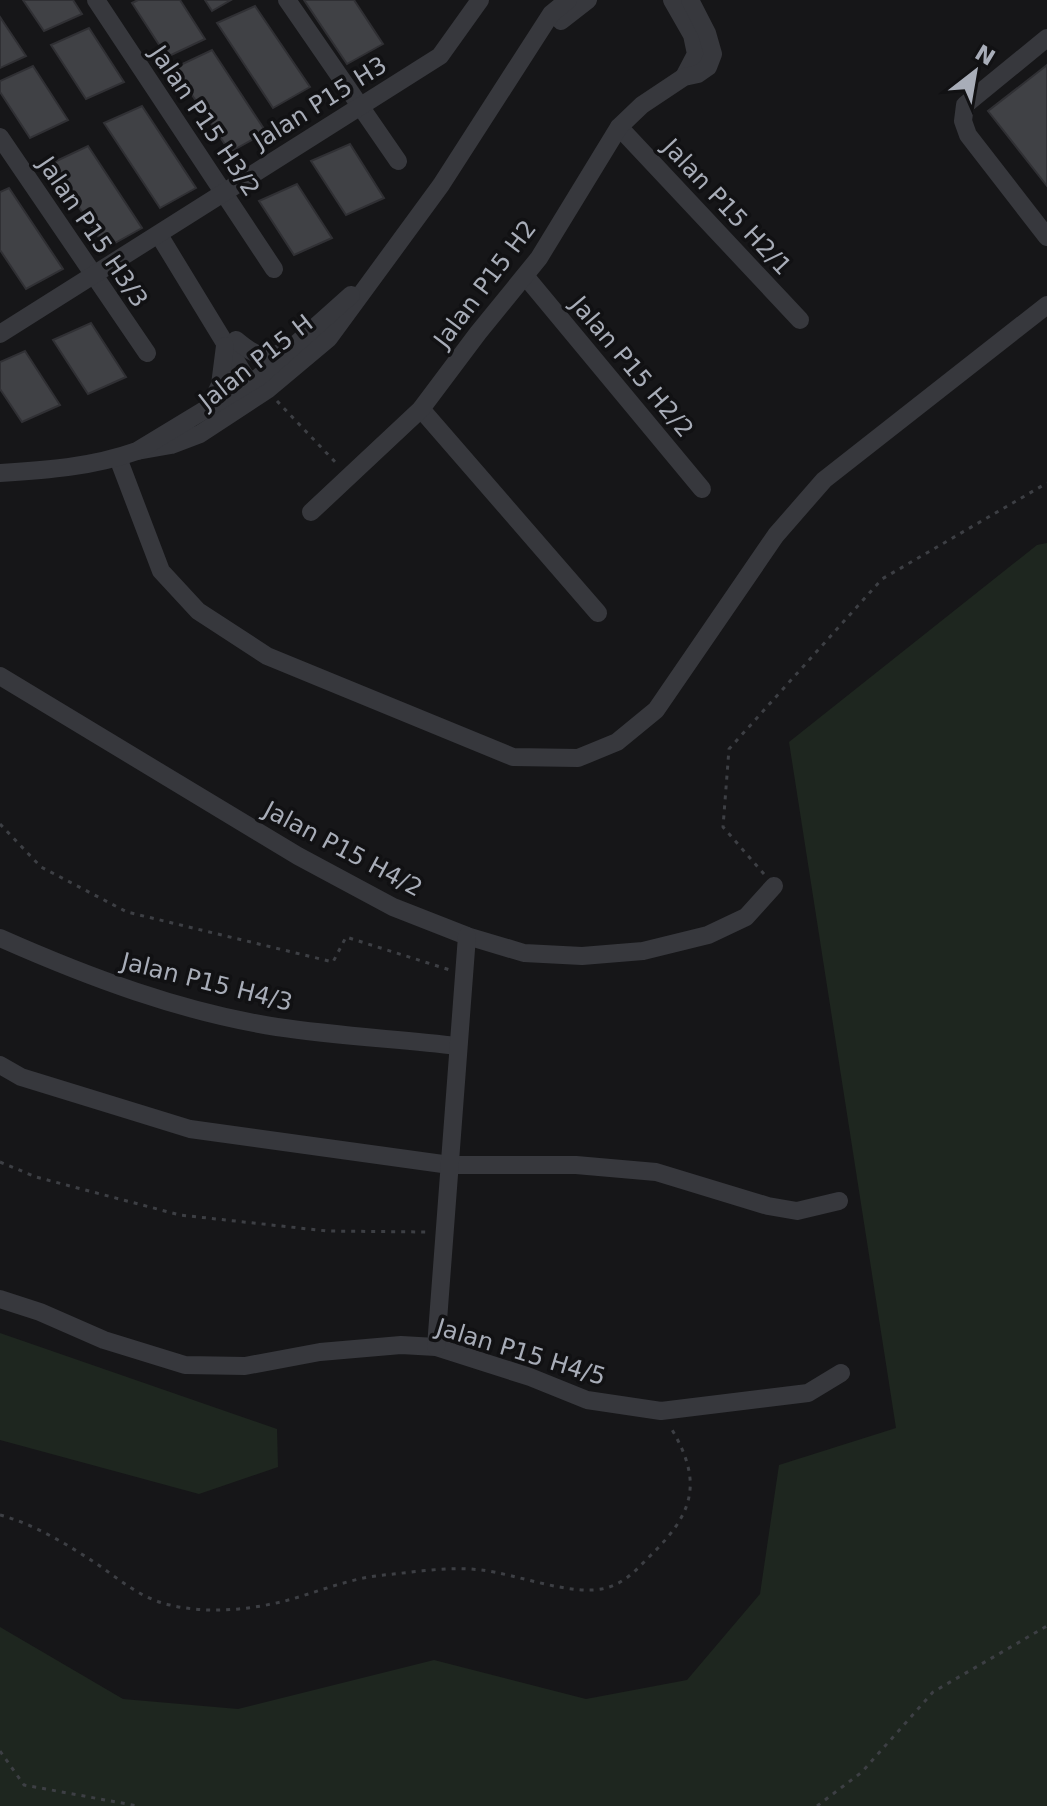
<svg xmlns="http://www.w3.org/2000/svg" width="1047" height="1806" font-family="'DejaVu Sans',sans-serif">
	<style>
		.green { fill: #1e261f }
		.building { fill: #404145; stroke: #303034; stroke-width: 2 }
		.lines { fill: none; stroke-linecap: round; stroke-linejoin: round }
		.path { stroke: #3d3f44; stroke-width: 3; stroke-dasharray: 4 6; stroke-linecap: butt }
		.minor { stroke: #37383d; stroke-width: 18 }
		.labels { text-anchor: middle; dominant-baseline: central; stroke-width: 7; stroke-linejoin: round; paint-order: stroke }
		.street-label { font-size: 24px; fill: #a8adb8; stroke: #111113 }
	</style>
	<rect width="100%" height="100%" fill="#161618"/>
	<g class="green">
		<polygon points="1047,543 1047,1806 0,1806 0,1627 123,1699 238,1709 434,1660 586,1699 687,1680 760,1594 779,1465 896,1428 789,742 1037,545"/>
		<polygon points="0,1333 277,1429 278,1467 199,1494 0,1440"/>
	</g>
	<g class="building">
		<polygon points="23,0 73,0 82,14 44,31"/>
		<polygon points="138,0 180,0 205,39 167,57 132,3"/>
		<polygon points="205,0 231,0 212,11"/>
		<polygon points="304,0 354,0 383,44 347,64"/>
		<polygon points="255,6 310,87 273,108 217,23"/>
		<polygon points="0,17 26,56 0,68"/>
		<polygon points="89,28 124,82 86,99 51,45"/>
		<polygon points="212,50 266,132 230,152 174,68"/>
		<polygon points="1047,65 1047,186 988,111"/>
		<polygon points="33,66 68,120 30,138 0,92 0,81"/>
		<polygon points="142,106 196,188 160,208 104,123"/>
		<polygon points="350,144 384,198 346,215 311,161"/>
		<polygon points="88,146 142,228 106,248 50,164"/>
		<polygon points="297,184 332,238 294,255 259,201"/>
		<polygon points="9,188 63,269 26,289 0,250 0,192"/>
		<polygon points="91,323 126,377 88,394 53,340"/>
		<polygon points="25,351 60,405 22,422 0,389 0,362"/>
	</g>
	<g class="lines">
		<g class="path">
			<polyline points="277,401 338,465"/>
			<polyline points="0,824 41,867 127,912 333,962 346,937 450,970"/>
			<polyline points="764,874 723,827 729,749 882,579 1047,483"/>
			<polyline points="0,1162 36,1177 180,1215 327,1231 427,1232"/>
			<path d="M 0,1515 C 34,1524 68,1545 97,1564 C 120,1580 142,1599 170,1605 C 207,1614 248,1610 285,1601 C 318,1592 350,1578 384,1575 C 416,1572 449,1566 481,1570 C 517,1574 572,1597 606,1588 C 625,1583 637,1569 650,1556 C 693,1514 704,1483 671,1428"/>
			<polyline points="0,1751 24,1785 138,1806"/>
			<polyline points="817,1806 862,1772 933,1692 1047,1626"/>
		</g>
		<g class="minor">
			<polyline points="96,0 274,269"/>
			<polyline points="287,0 398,161"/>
			<polyline points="672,0 692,35 696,54 684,77"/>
			<polyline points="561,21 588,0"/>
			<polyline points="1047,38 965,105 963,121 968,135 1047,237"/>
			<polyline points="619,127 800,320"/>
			<polyline points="0,137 147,353"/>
			<polyline points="159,235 256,394"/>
			<polyline points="526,277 702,489"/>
			<polyline points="0,334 440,56 480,0"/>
			<path d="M 236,340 C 255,356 262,359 286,352"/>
			<polyline points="209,408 220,385 225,346"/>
			<polyline points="421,409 598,613"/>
			<polyline points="137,451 171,445 200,434 267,390 329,338 441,185 551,14 568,0"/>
			<polyline points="118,458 161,571 198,611 267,656 513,757 578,758 617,742 656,710 776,535 824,480 1047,305"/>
			<path d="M 0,473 C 47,470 92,467 137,451 L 259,377 L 351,295"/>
			<polyline points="311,512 421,409 478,333 539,258 619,127 642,105 684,77 698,74 708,67 713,54 707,33 690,0"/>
			<polyline points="0,676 298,856 393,907 467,936 524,953 582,956 643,951 708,935 746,917 774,886"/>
			<path d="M 0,938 C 88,977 181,1012 277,1027 C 337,1036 398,1039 458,1046"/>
			<polyline points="0,1065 21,1077 190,1129 450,1165 576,1165 656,1172 768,1206 797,1211 839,1201"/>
			<polyline points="0,1299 40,1312 104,1340 185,1365 245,1366 320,1352 401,1345 436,1347 530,1377 587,1400 661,1411 808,1393 841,1373"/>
			<polyline points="436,1347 467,936"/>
		</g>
	</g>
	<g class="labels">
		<g class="street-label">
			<text transform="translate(320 103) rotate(-32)">Jalan P15 H3</text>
			<text transform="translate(205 121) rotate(56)">Jalan P15 H3/2</text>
			<text transform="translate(727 207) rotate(47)">Jalan P15 H2/1</text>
			<text transform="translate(93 232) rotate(56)">Jalan P15 H3/3</text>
			<text transform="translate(485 284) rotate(-53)">Jalan P15 H2</text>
			<text transform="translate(256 362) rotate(-38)">Jalan P15 H</text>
			<text transform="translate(632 367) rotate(50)">Jalan P15 H2/2</text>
			<text transform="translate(343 849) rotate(28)">Jalan P15 H4/2</text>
			<text transform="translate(207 982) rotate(14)">Jalan P15 H4/3</text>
			<text transform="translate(521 1352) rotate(17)">Jalan P15 H4/5</text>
		</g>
	</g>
	<g transform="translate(975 72) rotate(31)" stroke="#111113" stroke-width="6" paint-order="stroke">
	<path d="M0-6L14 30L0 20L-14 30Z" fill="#a8adb8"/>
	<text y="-12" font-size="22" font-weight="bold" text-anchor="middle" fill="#a8adb8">N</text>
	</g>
</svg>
